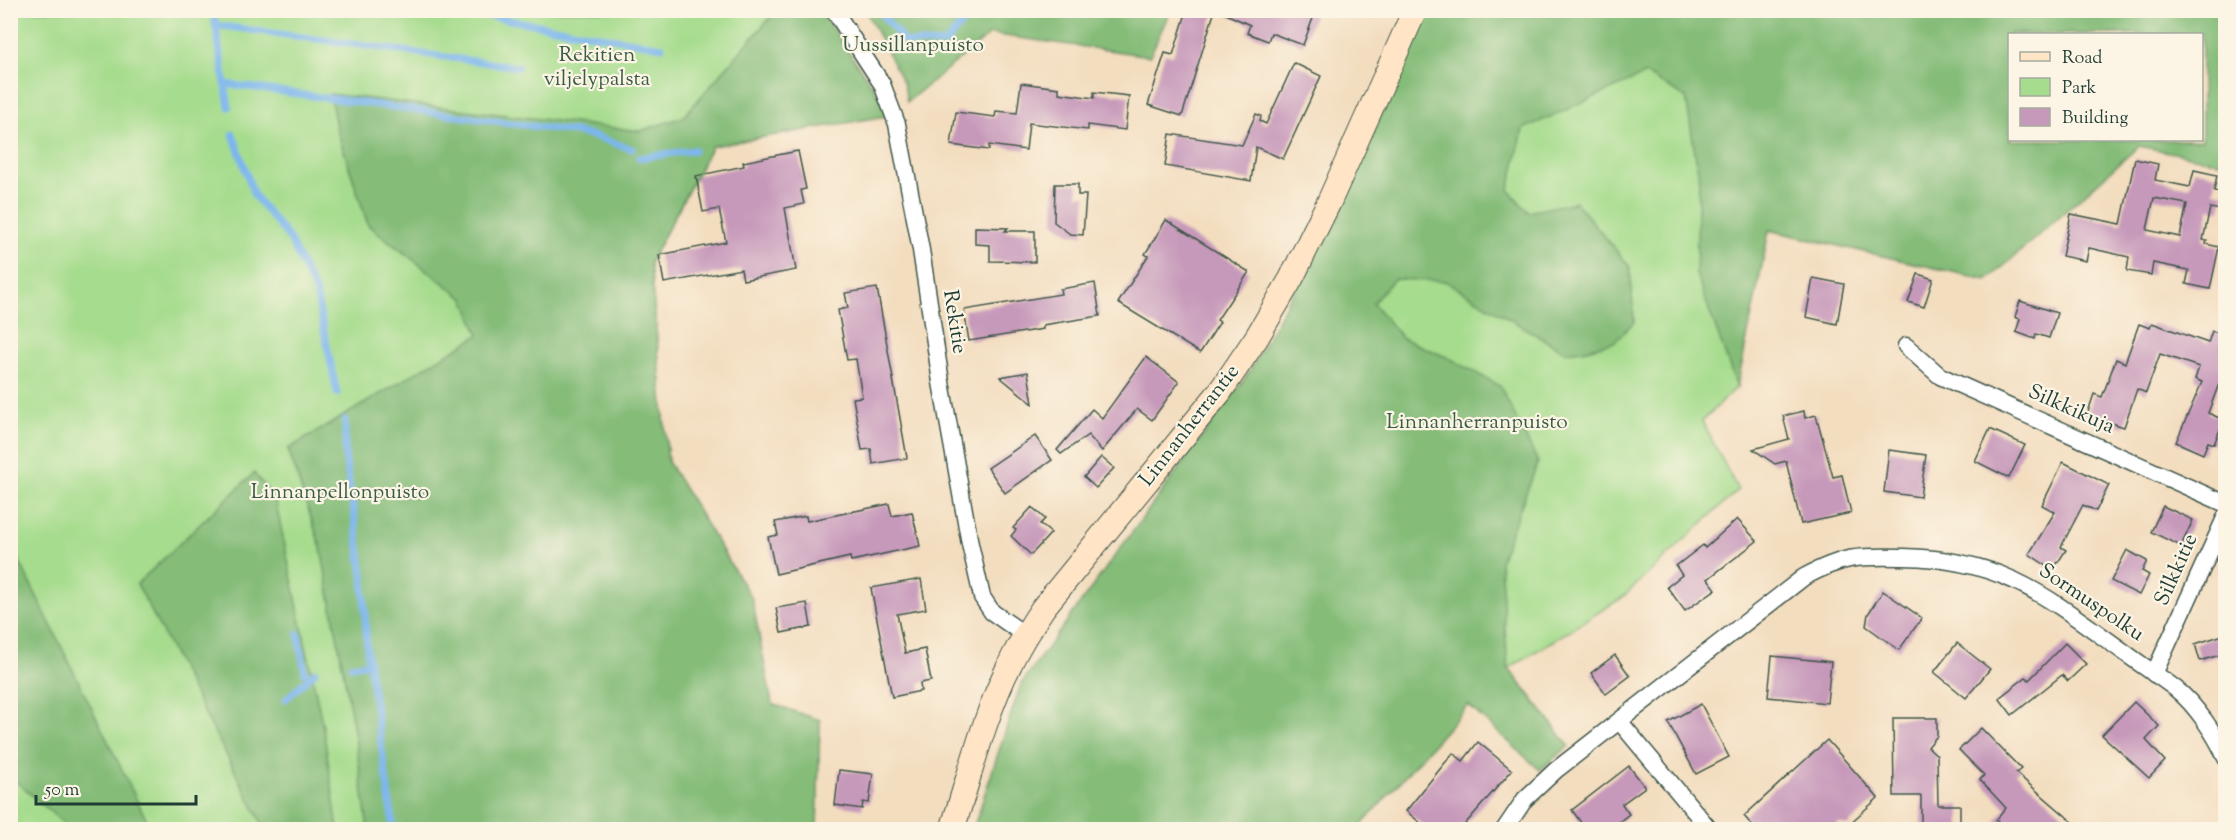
<svg xmlns="http://www.w3.org/2000/svg" width="2236" height="840" font-family="'Sorts Mill Goudy',serif">
	<style>
		.green { fill: #a6dc8d; stroke: #628c60; stroke-width: 1.5 }
		.forest { fill: #84bc78; stroke: #527c56; stroke-width: 1.5; fill-rule: evenodd }
		.lines { fill: none; stroke-linecap: round; stroke-linejoin: round }
		.stream { stroke: #7bb6ed; stroke-width: 7 }
		.building { fill: #c698ba; fill-rule: evenodd }
		.street-casing { stroke: #3f5549; stroke-width: 19 }
		.secondary-casing { stroke: #3f5549; stroke-width: 26 }
		.street { stroke: #fff; stroke-width: 16 }
		.secondary { stroke: #ffe4c6; stroke-width: 24 }
		.labels { text-anchor: middle; dominant-baseline: central; stroke-width: 4.5; stroke-linejoin: round; paint-order: stroke }
		.park-label { font-size: 21px; fill: #3a5d46; stroke: #fcf5e5 }
		.street-label { font-size: 21px; fill: #1f3d34; stroke: #fcf5e5 }
	</style>
	<rect width="100%" height="100%" fill="#fcf5e5"/>
	<filter id="ink" filterUnits="userSpaceOnUse"><feTurbulence type="fractalNoise" baseFrequency=".0167" numOctaves="2"/><feDisplacementMap in="SourceGraphic" scale="12" xChannelSelector="R" yChannelSelector="G"/><feConvolveMatrix kernelMatrix="1 2 1 2 8 2 1 2 1" color-interpolation-filters="sRGB"/></filter>
	<filter id="wash" filterUnits="userSpaceOnUse"><feTurbulence type="fractalNoise" baseFrequency=".008" numOctaves="4" result="noise"/><feDisplacementMap in="SourceGraphic" scale="24" xChannelSelector="R" yChannelSelector="G"/><feGaussianBlur stdDeviation="1.35" result="paint"/><feColorMatrix in="noise" values="0 0 0 0 0 0 0 0 0 0 0 0 0 0 0 0 0 1.4 0 .05"/><feComposite in="paint" operator="in"/></filter>
	<g filter="url(#wash)">
		<rect width="100%" height="100%" fill="#f3ddbf"/>
		<g class="green">
			<polygon points="10,11 820,11 892,115 712,146 650,263 668,462 752,599 772,704 820,720 817,829 11,829"/>
			<polygon points="2225,11 2202,34 2010,34 2010,140 1988,280 1769,230 1737,387 1702,421 1738,490 1622,598 1509,668 1569,746 1540,770 1468,705 1358,829 973,830 1021,684 1246,377 1347,195 1391,91"/>
		</g>
		<g class="forest">
			<polygon points="820,10 892,115 712,146 650,262 668,462 752,599 772,704 820,720 817,829 368,829 354,730 321,548 288,449 479,335 464,299 368,225 336,127 330,94 640,131 683,117 776,11"/>
			<polygon points="866,11 1170,11 1150,56 990,34 907,102 904,85"/>
			<path d="M 1425,11 L 2225,11 L 2225,163 L 2139,146 L 1988,280 L 1769,230 L 1737,387 L 1696,274 L 1699,178 L 1686,98 L 1646,74 L 1523,129 L 1509,190 L 1528,212 L 1576,202 L 1630,267 L 1634,322 L 1614,342 L 1582,350 L 1565,352 L 1445,281 L 1394,279 L 1373,303 L 1402,338 L 1451,359 L 1500,386 L 1538,462 L 1500,561 L 1508,668 L 1569,746 L 1540,770 L 1468,705 L 1358,829 L 973,830 L 1021,684 L 1246,377 L 1347,195 ZM 2010,34 L 2202,34 L 2202,140 L 2010,140 Z"/>
			<polygon points="254,473 275,499 323,727 338,829 265,829 137,584"/>
			<polygon points="10,544 11,544 151,829 70,829 11,777"/>
		</g>
		<g class="lines">
			<g class="stream">
				<polyline points="213,10 229,107"/>
				<polyline points="454,10 662,47"/>
				<polyline points="10,11 15,10"/>
				<polyline points="883,16 905,42 945,44 973,10"/>
				<polyline points="215,25 518,67"/>
				<polyline points="225,84 575,132 593,136 632,149"/>
				<polyline points="233,134 254,195 289,238 316,293 337,393"/>
				<polyline points="639,158 694,150"/>
				<polyline points="345,420 345,455 363,574 367,651 394,830"/>
				<polyline points="298,634 305,673"/>
				<polyline points="351,666 369,663"/>
				<polyline points="286,699 315,672"/>
			</g>
		</g>
		<g id="blocks">
			<g class="building">
				<polygon points="1187,10 1215,10 1182,116 1148,105 1165,53 1173,55"/>
				<polygon points="1217,10 1316,10 1303,45 1271,33 1268,41 1247,33 1250,25"/>
				<polygon points="1294,63 1321,76 1283,159 1256,147 1251,181 1165,166 1170,134 1242,145 1256,114 1261,116 1260,121 1266,124"/>
				<polygon points="1021,83 1059,88 1059,93 1094,98 1094,92 1129,96 1125,130 1088,125 1088,130 1029,123 1026,150 989,145 989,150 951,145 956,112 995,117 996,111 1017,113"/>
				<polygon points="798,151 806,189 801,190 804,204 785,208 796,270 743,280 741,269 664,283 659,255 726,242 719,209 703,212 696,176 744,166 743,162"/>
				<path d="M 2135,159 L 2158,164 L 2155,180 L 2190,187 L 2194,170 L 2217,175 L 2214,191 L 2224,193 L 2221,210 L 2210,208 L 2203,240 L 2207,241 L 2206,244 L 2219,247 L 2210,289 L 2186,284 L 2189,270 L 2153,263 L 2151,275 L 2127,271 L 2129,257 L 2089,248 L 2086,261 L 2062,256 L 2071,214 L 2121,224 ZM 2154,198 L 2187,204 L 2180,237 L 2147,230 Z"/>
				<polygon points="1055,184 1078,184 1078,195 1086,195 1083,235 1070,234 1054,222"/>
				<polygon points="1166,220 1249,272 1217,320 1220,322 1200,353 1118,303 1148,256 1145,254"/>
				<polygon points="975,227 1008,228 1005,231 1035,231 1035,262 990,261 990,245 975,244"/>
				<polygon points="1918,274 1933,279 1924,307 1908,302"/>
				<polygon points="1813,278 1844,284 1837,324 1806,317"/>
				<polygon points="1095,283 1100,316 1043,325 1043,329 969,341 964,310 1061,294 1060,289"/>
				<polygon points="877,288 907,458 873,464 871,449 862,450 853,398 862,397 856,359 847,360 838,310 848,308 845,293"/>
				<polygon points="2020,301 2057,313 2049,338 2036,334 2035,339 2016,332 2020,319 2015,317"/>
				<polygon points="2152,323 2208,343 2212,331 2226,336 2226,365 2208,413 2224,420 2214,444 2208,442 2203,454 2176,442 2202,382 2195,379 2199,367 2160,354 2146,393 2137,389 2124,427 2087,415 2094,394 2102,397 2116,359 2125,363 2139,324 2150,328"/>
				<polygon points="1146,357 1179,382 1152,420 1137,409 1102,451 1088,435 1061,454 1057,450 1092,409 1102,418"/>
				<polygon points="1028,372 1033,404 1000,377"/>
				<polygon points="1804,411 1805,418 1816,415 1833,477 1842,475 1851,513 1801,524 1786,461 1775,464 1753,449 1789,439 1783,416"/>
				<polygon points="1990,429 2025,445 2009,478 1975,461"/>
				<polygon points="1035,436 1052,460 1005,493 988,468"/>
				<polygon points="1889,450 1926,455 1920,497 1884,492"/>
				<polygon points="1101,457 1114,468 1096,488 1084,477"/>
				<polygon points="2063,462 2109,485 2096,511 2083,505 2061,547 2066,550 2053,570 2029,554 2055,512 2042,505"/>
				<polygon points="889,504 892,516 912,512 920,546 851,561 850,557 776,574 768,537 778,535 775,522 806,516 807,521"/>
				<polygon points="2163,506 2193,520 2181,546 2151,532"/>
				<polygon points="1032,507 1045,519 1040,524 1051,533 1031,555 1011,536 1016,530 1013,528"/>
				<polygon points="1737,519 1757,541 1708,579 1716,589 1685,611 1667,587 1682,575 1676,566 1703,545 1705,548"/>
				<polygon points="2127,550 2147,561 2142,571 2149,575 2139,595 2111,581"/>
				<polygon points="921,579 926,609 897,614 905,653 925,649 931,681 920,683 921,691 892,697 871,588"/>
				<polygon points="1883,591 1922,618 1899,650 1866,626 1868,614"/>
				<polygon points="807,603 811,627 781,633 776,608"/>
				<polygon points="2226,634 2226,653 2200,661 2195,644"/>
				<polygon points="1957,643 1990,669 1966,698 1934,672"/>
				<polygon points="2065,643 2086,664 2068,681 2062,675 2012,715 1999,698 2026,677 2029,680"/>
				<polygon points="1615,655 1630,676 1606,694 1591,673"/>
				<polygon points="1772,656 1831,662 1827,703 1768,697"/>
				<polygon points="2134,702 2159,726 2146,740 2165,761 2149,778 2102,735"/>
				<polygon points="1701,704 1729,757 1696,774 1668,722"/>
				<polygon points="1893,718 1937,718 1937,736 1928,747 1937,755 1938,805 1960,805 1960,830 1921,830 1921,796 1894,796"/>
				<polygon points="1981,728 2021,769 2016,773 2082,830 2006,830 1996,820 2006,808 1980,780 1984,775 1959,750"/>
				<polygon points="1827,740 1878,798 1847,826 1839,823 1832,830 1756,830 1744,816"/>
				<polygon points="1478,742 1512,770 1460,830 1429,830 1406,811 1453,753 1463,761"/>
				<polygon points="1629,766 1645,787 1622,804 1629,814 1619,822 1624,830 1586,830 1572,810"/>
				<polygon points="839,770 873,774 869,803 863,802 862,809 835,805"/>
			</g>
		</g>
	</g>
	<g filter="url(#ink)">
		<use href="#blocks" fill-opacity="0" stroke="#3f5549" stroke-width="1.5"/>
		<g class="lines">
			<g class="street-casing">
				<g id="street">
					<polyline points="834,10 882,84 897,124 921,250 941,382 970,544 982,597 992,612 1025,635"/>
					<polyline points="1906,346 1940,376 2226,504"/>
					<polyline points="2154,674 2226,516"/>
					<polyline points="1620,722 1710,830"/>
					<path d="M 1504,830 L 1525,799 L 1556,770 L 1804,577 C 1845,555 1859,556 1904,557 C 2004,559 2047,597 2124,652 C 2141,665 2159,676 2176,689 C 2196,705 2216,735 2226,758"/>
				</g>
			</g>
			<g class="secondary-casing">
				<path id="secondary" d="M 952,830 C 970,775 984,716 1010,664 C 1019,644 1031,626 1043,608 L 1219,393 L 1257,337 L 1291,279 L 1329,202 L 1415,10"/>
			</g>
			<use href="#street" class="street"/>
			<use href="#secondary" class="secondary"/>
		</g>
	</g>
	<g class="labels">
		<g class="park-label">
			<text x="913" y="46">Uussillanpuisto</text>
			<text x="597" y="56">Rekitien<tspan x="597" dy="24">viljelypalsta</tspan></text>
			<text x="1477" y="423">Linnanherranpuisto</text>
			<text x="340" y="493">Linnanpellonpuisto</text>
		</g>
		<g class="street-label">
			<text transform="translate(954 322) rotate(81)">Rekitie</text>
			<text transform="translate(2071 410) rotate(24)">Silkkikuja</text>
			<text transform="translate(1190 426) rotate(-52)">Linnanherrantie</text>
			<text transform="translate(2177 570) rotate(-66)">Silkkitie</text>
			<text transform="translate(2091 603) rotate(34)">Sormuspolku</text>
		</g>
	</g>
	<rect width="2236" height="840" fill="none" stroke="#fcf5e5" stroke-width="36"/>
	<rect x="2008" y="33" width="195" height="108" fill="#fcf5e5" stroke="#a4ab9e" stroke-width="1.5"/>
	<rect x="2020" y="52" width="30" height="9" fill="#ffe4c6" stroke="#a4ab9e" stroke-width="1.5"/>
	<text x="2062" y="63" font-size="18" fill="#1f3d34">Road</text>
	<rect x="2020" y="78" width="30" height="18" fill="#a6dc8d" stroke="#a4ab9e" stroke-width="1.5"/>
	<text x="2062" y="93" font-size="18" fill="#1f3d34">Park</text>
	<rect x="2020" y="108" width="30" height="18" fill="#c698ba" stroke="#a4ab9e" stroke-width="1.5"/>
	<text x="2062" y="123" font-size="18" fill="#1f3d34">Building</text>
	<path d="M36 795v9h160v-9" fill="none" stroke="#1f3d34" stroke-width="3"/>
	<text x="45" y="795" font-size="18" fill="#1f3d34" stroke="#fcf5e5" stroke-width="4.5" paint-order="stroke">50 m</text>
</svg>
